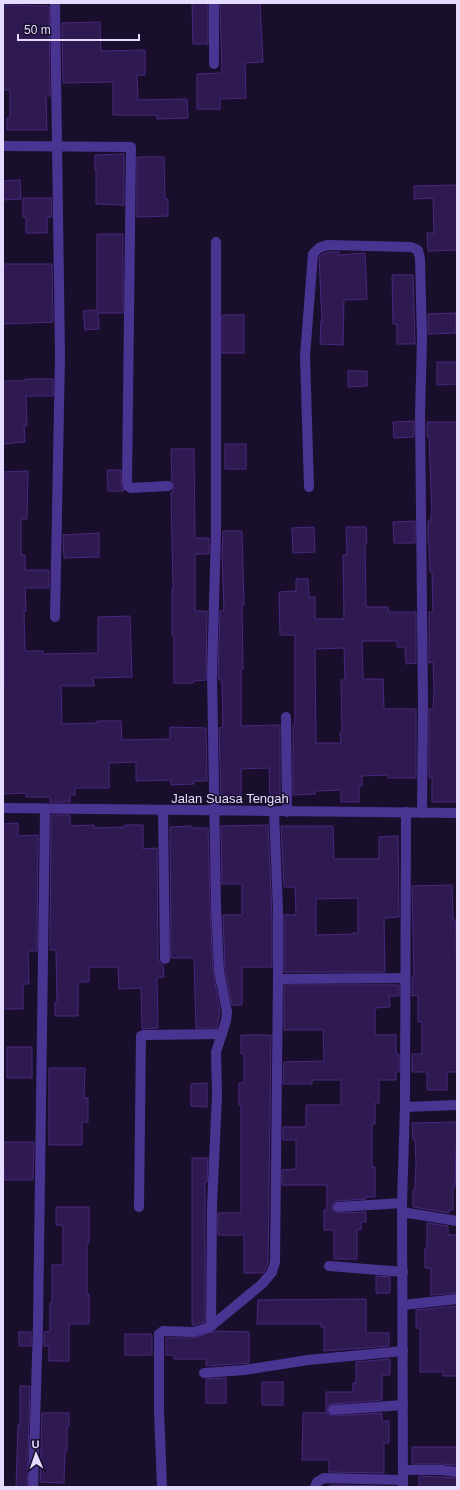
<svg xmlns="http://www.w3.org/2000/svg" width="460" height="1490" font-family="Helvetica,sans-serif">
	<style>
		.building { fill: #2e1950; stroke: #49287f; fill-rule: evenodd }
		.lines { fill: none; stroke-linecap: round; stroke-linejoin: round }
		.minor { stroke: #493591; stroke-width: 10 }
		.labels { text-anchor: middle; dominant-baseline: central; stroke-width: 3; stroke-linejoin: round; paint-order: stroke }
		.street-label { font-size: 13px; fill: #e5dbff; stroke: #190f2d }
	</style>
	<rect width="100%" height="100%" fill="#190f2d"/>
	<g class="building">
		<polygon points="192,3 208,3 208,44 193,44"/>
		<polygon points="220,3 260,3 263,62 245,63 246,98 220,99 220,109 197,109 197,74 222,73"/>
		<polygon points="3,5 49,6 50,96 46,96 47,130 7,130 7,118 10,117 10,90 3,90"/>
		<polygon points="100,22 101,51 145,50 145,75 137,75 138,100 187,99 188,118 157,119 157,115 113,115 113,82 63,83 62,23"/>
		<polygon points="124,154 124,205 96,204 96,170 95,170 95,155"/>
		<polygon points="137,157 164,157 165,199 168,199 168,216 137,217"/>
		<polygon points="20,180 21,199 3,200 3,181"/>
		<polygon points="457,185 457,250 428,251 427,233 434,233 433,198 414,199 414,186"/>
		<polygon points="23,198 51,198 52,217 47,217 47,233 26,233 26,217 23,217"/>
		<polygon points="97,234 123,234 123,313 98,313 99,329 85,330 83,311 97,310"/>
		<polygon points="328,252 339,252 339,255 365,253 367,299 344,300 343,345 320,344 321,321 322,321 319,257 323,254"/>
		<polygon points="3,264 52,264 53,322 3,324"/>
		<polygon points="392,275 413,275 415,344 397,344 397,324 393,324"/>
		<polygon points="456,313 456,333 428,334 428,314"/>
		<rect x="222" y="315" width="22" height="38"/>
		<polygon points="437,362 457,362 457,384 437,385"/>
		<polygon points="348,371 367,371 367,386 348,387"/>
		<polygon points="25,379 53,379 53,396 26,396 27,426 24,426 25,442 3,444 3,381 25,381"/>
		<polygon points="414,421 414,437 394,438 393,422"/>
		<polygon points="427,422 457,422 457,802 432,802 432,777 429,778 429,709 433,709 434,690 433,662 429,663 429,612 433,612 432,572 430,572 429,543 428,543 428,521 431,521 431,515 432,515 429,437 427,437"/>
		<rect x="225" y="444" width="21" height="25"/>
		<polygon points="171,449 194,449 195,538 209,538 209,554 195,554 195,611 207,611 206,680 193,681 193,683 174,683 174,636 172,636 172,589 173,589 171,493 172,493 174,486 172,481"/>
		<polygon points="107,470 121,470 121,485 124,491 108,491"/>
		<polygon points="28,471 27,519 21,519 21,555 25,555 25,570 49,570 49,588 25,588 26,611 24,611 25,651 43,651 43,654 98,653 98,617 130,616 132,677 93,678 94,686 61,686 62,724 97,723 97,721 121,721 122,740 170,739 170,727 206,728 207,781 194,781 194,784 171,785 171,780 136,781 136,762 109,763 109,788 75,788 75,795 70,795 70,802 50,802 50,797 26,797 26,793 3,794 3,685 4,685 3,472"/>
		<polygon points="415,521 415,543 394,543 393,522"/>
		<polygon points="314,527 315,552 293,553 292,528"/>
		<path d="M 346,527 L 366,527 L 367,543 L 365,543 L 366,607 L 388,607 L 389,612 L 416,612 L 416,663 L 406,664 L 405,647 L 397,647 L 397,641 L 362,641 L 363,679 L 383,679 L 384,709 L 416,709 L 416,778 L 388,778 L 388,775 L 362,776 L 362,786 L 359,786 L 359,802 L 341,802 L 341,790 L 315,791 L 315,794 L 293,795 L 293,725 L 294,725 L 295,717 L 295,635 L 280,635 L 279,592 L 296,591 L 296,579 L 308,579 L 309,597 L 315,597 L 315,619 L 344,619 L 343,555 L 347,555 ZM 344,648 L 345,680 L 341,680 L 342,732 L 340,732 L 341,743 L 316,743 L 315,649 Z"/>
		<polygon points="223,531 242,531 244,605 242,605 243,669 241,669 241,726 280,725 280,801 270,801 269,768 241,769 241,795 221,796 219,728 223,727 222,680 219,680 218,675 220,611 224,610 222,554"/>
		<polygon points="99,533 99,557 64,558 63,535"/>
		<polygon points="51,815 70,815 70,826 94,825 94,828 125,827 125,825 143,825 143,849 157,848 158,959 160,963 163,965 164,977 157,978 158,1028 142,1029 141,988 119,989 118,967 89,967 89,982 78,982 78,1016 55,1016 55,1002 57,1002 56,950 50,950"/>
		<polygon points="18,823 18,836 38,835 37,951 28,951 29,984 23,984 23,1009 3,1009 3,824"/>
		<polygon points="268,825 272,916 272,967 242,967 242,1005 232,1005 225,970 223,915 242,915 242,884 222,884 221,826"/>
		<polygon points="192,826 192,828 208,828 210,907 213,971 220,1012 217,1028 196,1028 194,958 171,958 170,827"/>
		<path d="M 281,826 L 333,826 L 334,859 L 379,859 L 379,837 L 398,836 L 399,917 L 384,918 L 385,972 L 284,972 L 284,915 L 296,915 L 295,887 L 284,887 ZM 358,898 L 358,933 L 353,933 L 353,934 L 316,935 L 316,899 Z"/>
		<polygon points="452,885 453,920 456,920 457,1072 447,1072 447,1090 427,1090 427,1072 412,1072 412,1054 422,1054 422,1022 418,1022 418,995 412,996 412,977 414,977 412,886"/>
		<polygon points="284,985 399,985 399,996 389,996 390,1007 375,1008 375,1035 396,1035 396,1054 399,1054 399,1072 396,1072 396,1080 379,1080 379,1103 375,1103 375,1124 372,1124 372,1167 375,1167 375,1197 366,1197 366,1199 337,1201 334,1202 332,1207 333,1211 338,1213 366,1212 366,1222 361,1222 361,1230 357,1230 357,1259 334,1259 334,1230 324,1230 324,1210 327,1210 327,1185 282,1185 282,1170 296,1169 296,1140 283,1140 283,1127 306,1127 306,1105 341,1105 341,1080 312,1080 312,1084 283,1084 284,1062 324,1061 323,1030 284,1030"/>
		<polygon points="241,1035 271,1035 268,1263 266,1269 263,1273 244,1273 244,1235 218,1235 218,1213 241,1213 241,1105 239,1105 239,1083 244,1083 244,1054 241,1054"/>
		<rect x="7" y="1047" width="25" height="31"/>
		<polygon points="49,1068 85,1068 84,1098 88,1098 88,1122 82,1122 82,1145 49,1145"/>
		<polygon points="207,1083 207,1107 191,1106 191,1084"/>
		<polygon points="457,1122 455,1187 453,1187 453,1210 449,1210 449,1213 413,1207 413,1190 415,1190 416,1164 415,1140 413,1140 412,1123"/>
		<polygon points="3,1142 34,1142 33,1180 4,1180"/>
		<polygon points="192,1158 208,1158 207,1182 205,1182 205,1322 192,1325"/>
		<polygon points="56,1207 89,1207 89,1243 87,1243 87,1294 89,1294 89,1324 69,1324 69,1361 49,1361 49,1346 44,1346 44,1332 50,1331 50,1303 52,1303 52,1265 63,1265 63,1225 56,1225"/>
		<polygon points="427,1223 448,1226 448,1235 456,1235 457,1237 457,1293 431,1295 431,1268 425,1268 425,1248 427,1248"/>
		<polygon points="376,1276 390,1277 390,1293 376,1293"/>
		<polygon points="366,1299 366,1333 389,1333 389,1346 324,1351 324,1327 321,1327 321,1324 257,1324 258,1300"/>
		<polygon points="457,1306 457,1376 443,1376 443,1372 420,1372 420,1328 416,1328 416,1310"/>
		<polygon points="215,1331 249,1332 249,1363 206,1366 206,1359 174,1359 174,1355 166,1355 166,1338 193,1338"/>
		<rect x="19" y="1332" width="12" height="14"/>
		<polygon points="125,1334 151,1334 152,1336 152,1355 125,1355"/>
		<polygon points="390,1359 390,1375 382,1375 382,1400 333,1404 329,1405 327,1410 328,1414 333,1416 382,1413 382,1421 389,1421 389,1443 384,1443 384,1473 329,1472 329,1460 302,1460 303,1413 326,1413 326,1392 353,1392 353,1383 356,1383 356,1362"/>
		<polygon points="226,1378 226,1403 206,1403 206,1379"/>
		<rect x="262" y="1382" width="21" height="23"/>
		<polygon points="20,1386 30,1386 27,1487 16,1487 18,1425 20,1425"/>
		<polygon points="42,1413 69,1413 69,1426 67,1426 67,1451 65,1451 64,1483 40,1482"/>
		<polygon points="412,1447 457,1447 457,1465 440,1464 412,1464"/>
		<polygon points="419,1476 457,1478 457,1487 419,1487"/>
		<polygon points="330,1485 382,1486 382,1487 330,1487"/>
	</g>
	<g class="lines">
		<g class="minor">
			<polyline points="214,3 214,64"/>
			<polyline points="3,146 131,147 127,483 128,486 131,488 168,486"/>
			<polyline points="309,487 305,356 313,254 319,248 327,245 411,247 418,250 420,259 422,340 420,414 423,705 422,813"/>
			<polyline points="55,617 60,355 55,3"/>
			<polyline points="286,717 287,812"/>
			<polyline points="3,808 457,813"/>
			<polyline points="163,811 165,959"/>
			<polyline points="278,979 405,978"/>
			<polyline points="405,1107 457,1105"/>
			<polyline points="139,1207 141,1036 144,1035 222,1034"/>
			<polyline points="338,1207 402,1203"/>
			<polyline points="402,1212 457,1221"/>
			<polyline points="329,1266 403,1272"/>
			<polyline points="403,1305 457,1299"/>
			<polyline points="211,1326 212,1205 217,1095 216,1052 226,1021 227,1012 219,971 216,907 212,675 216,531 216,242"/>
			<polyline points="204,1373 244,1370 308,1360 403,1351"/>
			<polyline points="333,1410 403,1405"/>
			<polyline points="403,1470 440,1470 457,1472"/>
			<polyline points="33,1487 38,1325 45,809"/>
			<polyline points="162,1487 159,1411 159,1334 163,1331 193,1332 210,1327 262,1284 272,1272 275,1262 278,979 278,910 274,812"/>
			<polyline points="315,1487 317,1482 324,1478 403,1480"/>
			<polyline points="403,1487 402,1203 405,1107 406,812"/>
		</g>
	</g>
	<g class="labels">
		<g class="street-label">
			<text x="230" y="798">Jalan Suasa Tengah</text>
		</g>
	</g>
	<rect width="460" height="1490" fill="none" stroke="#e5dbff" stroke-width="8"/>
	<g transform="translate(36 1454) rotate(358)" stroke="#190f2d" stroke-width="3" paint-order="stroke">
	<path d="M0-3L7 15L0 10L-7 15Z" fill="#e5dbff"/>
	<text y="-6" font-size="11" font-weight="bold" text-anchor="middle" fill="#e5dbff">U</text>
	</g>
	<path d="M18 34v6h121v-6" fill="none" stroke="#e5dbff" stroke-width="2"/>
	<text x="24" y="34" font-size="12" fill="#e5dbff" stroke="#190f2d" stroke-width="3" paint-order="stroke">50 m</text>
</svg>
